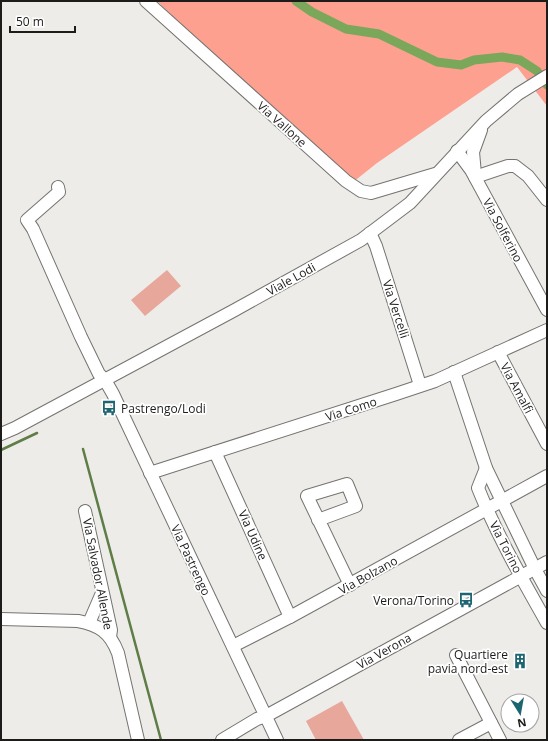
<svg xmlns="http://www.w3.org/2000/svg" width="548" height="741" font-family="'Open Sans',sans-serif">
	<style>
		.green { fill: #e7a79b }
		.forest { fill: #fea090 }
		.lines { fill: none; stroke-linecap: round; stroke-linejoin: round }
		.stream { stroke: #5e7d47; stroke-width: 2.5 }
		.canal { stroke: #7aa75a; stroke-width: 9 }
		.minor-casing { stroke: #757370; stroke-width: 14 }
		.minor { stroke: #fff; stroke-width: 12 }
		.labels { text-anchor: middle; dominant-baseline: central; stroke-width: 3.5; stroke-linejoin: round; paint-order: stroke }
		.street-label { font-size: 12px; fill: #1d1c1b; stroke: #fff }
		.poi-label { font-size: 12px; fill: #1d1c1b; stroke: #fff; text-anchor: end }
	</style>
	<rect width="100%" height="100%" fill="#eeece8"/>
	<g class="green">
		<polygon points="167,270 181,286 145,316 131,300"/>
		<polygon points="342,701 364,740 316,740 306,721"/>
	</g>
	<polygon class="forest" points="157,1 547,1 547,106 517,67 377,163 352,183 241,83"/>
	<g class="lines">
		<g class="stream">
			<polyline points="83,449 161,740"/>
			<polyline points="1,450 37,433"/>
		</g>
		<polyline class="canal" points="296,1 312,12 346,29 379,34 437,62 461,65 474,60 502,57 520,60 537,71 547,85"/>
		<g class="minor-casing">
			<g id="minor">
				<polyline points="146,1 346,181 361,191 371,193 435,174"/>
				<polyline points="457,151 471,170 547,310"/>
				<polyline points="475,174 473,152 481,130"/>
				<polyline points="475,177 508,166 515,166 528,176 547,200"/>
				<polyline points="58,187 59,192 27,220 33,229 81,337 99,374 105,380 113,394 277,740"/>
				<polyline points="370,233 376,246 420,385"/>
				<polyline points="498,352 547,444"/>
				<polyline points="454,372 486,468 535,569 547,591"/>
				<polyline points="1,434 15,428 233,311 361,240 410,203 486,121 518,94 547,76"/>
				<polyline points="215,452 290,617"/>
				<path d="M 486,468 L 478,488 C 497,535 522,579 547,623"/>
				<polyline points="150,473 396,394 435,381 547,330"/>
				<polyline points="85,511 111,630 110,637"/>
				<polyline points="318,520 356,506 347,484 307,496 350,585"/>
				<path d="M 1,619 L 78,621 C 99,625 110,632 118,653 L 138,740"/>
				<polyline points="89,623 102,593"/>
				<polyline points="233,646 290,617 547,476"/>
				<polyline points="456,655 500,740"/>
				<polyline points="222,740 257,719 266,716 547,562"/>
				<polyline points="459,740 491,723"/>
			</g>
		</g>
		<use href="#minor" class="minor"/>
	</g>
	<defs>
		<g id="bus-bare" transform="scale(1.2)"><path d="M-5-6H5V4H4V6H2V4H-2V6H-4V4H-5ZM-3.5-4V0h7V-4ZM-3.5 1.2v1.5H-2V1.2ZM2 1.2v1.5H3.5V1.2Z" fill="#1c6672" stroke="#fff" stroke-width="2.5" paint-order="stroke"/></g>
		<g id="building-bare" transform="scale(1.2)"><path d="M-4-6H4V6H1V3H-1V6H-4ZM-2.5-4.3h1.7v1.8h-1.7ZM.8-4.3h1.7v1.8H.8ZM-2.5-1h1.7V.8h-1.7ZM.8-1h1.7V.8H.8Z" fill="#1c6672" stroke="#fff" stroke-width="2.5" paint-order="stroke"/></g>
	</defs>
	<g fill-rule="evenodd">
		<use href="#bus-bare" x="109" y="408"/>
		<use href="#bus-bare" x="466" y="600"/>
		<use href="#building-bare" x="520" y="661"/>
	</g>
	<g class="labels">
		<g class="street-label">
			<text transform="translate(282 124) rotate(42)">Via Vallone</text>
			<text transform="translate(503 230) rotate(62)">Via Solferino</text>
			<text transform="translate(291 279) rotate(-29)">Viale Lodi</text>
			<text transform="translate(396 309) rotate(72)">Via Vercelli</text>
			<text transform="translate(517 388) rotate(62)">Via Amalfi</text>
			<text transform="translate(351 409) rotate(-18)">Via Como</text>
			<text transform="translate(253 535) rotate(66)">Via Udine</text>
			<text transform="translate(506 547) rotate(63)">Via Torino</text>
			<text transform="translate(191 560) rotate(65)">Via Pastrengo</text>
			<text transform="translate(98 574) rotate(79)">Via Salvador Allende</text>
			<text transform="translate(368 575) rotate(-29)">Via Bolzano</text>
			<text transform="translate(384 651) rotate(-29)">Via Verona</text>
		</g>
		<g class="poi-label">
			<text x="121" y="408" text-anchor="start">Pastrengo/Lodi</text>
			<text x="454" y="600">Verona/Torino</text>
			<text x="508" y="654">Quartiere<tspan x="508" dy="14">pavia nord-est</tspan></text>
		</g>
	</g>
	<rect width="548" height="741" fill="none" stroke="#1d1c1b" stroke-width="4"/>
	<g transform="translate(520 713) rotate(169)"><circle r="19" fill="#ffffff" stroke="#a5a4a4"/>
	<path d="M0-3L7 15L0 10L-7 15Z" fill="#1c6672"/>
	<text y="-6" font-size="11" font-weight="bold" text-anchor="middle" fill="#1d1c1b">N</text>
	</g>
	<path d="M10 26v6h65v-6" fill="none" stroke="#1d1c1b" stroke-width="2"/>
	<text x="16" y="26" font-size="12" fill="#1d1c1b" stroke="#ffffff" stroke-width="3" paint-order="stroke">50 m</text>
</svg>
